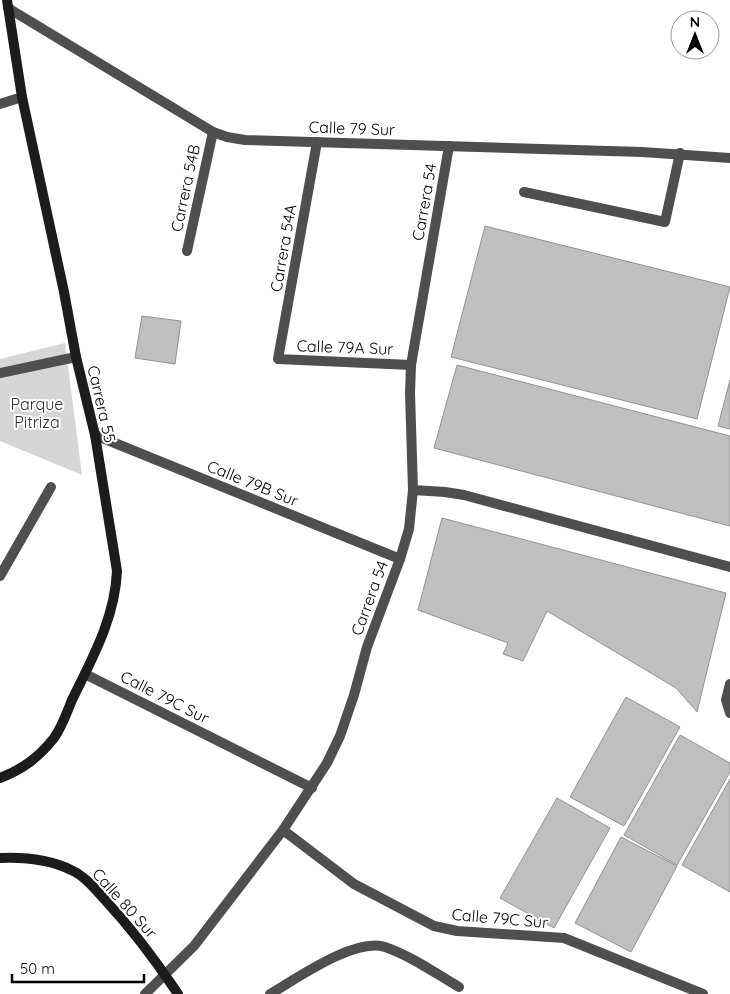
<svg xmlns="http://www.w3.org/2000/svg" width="730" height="994" font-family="Quicksand,sans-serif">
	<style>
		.green { fill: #d6d6d6 }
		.building { fill: #bfbfbf; stroke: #939393 }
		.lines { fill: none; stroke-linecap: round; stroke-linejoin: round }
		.lane { stroke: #4f4f4f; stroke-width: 10 }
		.street { stroke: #4f4f4f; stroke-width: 10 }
		.secondary { stroke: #1c1c1c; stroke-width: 10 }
		.labels { text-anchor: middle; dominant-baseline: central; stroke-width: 4; stroke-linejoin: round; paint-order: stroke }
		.street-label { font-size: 16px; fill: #000; stroke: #fff }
		.park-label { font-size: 16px; fill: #2d2d2d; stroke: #fff }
	</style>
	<rect width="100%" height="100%" fill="#fff"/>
	<polygon class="green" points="65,343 82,475 0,441 0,359"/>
	<g class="building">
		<polygon points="485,226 730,287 697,419 451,357"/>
		<polygon points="142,316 181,321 175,364 135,358"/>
		<polygon points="457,365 730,436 730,526 434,448"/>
		<polygon points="730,380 730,429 718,426"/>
		<polygon points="442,518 726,593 697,712 676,688 547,611 523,661 503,654 508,643 418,610"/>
		<polygon points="626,697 680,727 624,826 570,797"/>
		<polygon points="680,735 730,763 730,772 677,865 624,835"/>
		<polygon points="730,779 730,892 682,865"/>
		<polygon points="557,798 610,828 554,928 500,898"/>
		<polygon points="621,837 677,866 631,952 575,923"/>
	</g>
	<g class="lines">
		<g class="lane">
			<polyline points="524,192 665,222 680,153"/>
			<polyline points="0,373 76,357"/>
			<polyline points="413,490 445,492 464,495 730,567"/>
			<polyline points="0,576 51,487"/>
			<polyline points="730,684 726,700 730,713"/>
			<path d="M 270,994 C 296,979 355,937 385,947 C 411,956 435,973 459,987"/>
		</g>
		<g class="street">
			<polyline points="8,8 213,132 227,137 245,140 642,152 730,158"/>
			<polyline points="0,104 22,97"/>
			<polyline points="317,142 278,359 411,365"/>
			<polyline points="187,251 213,132"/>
			<polyline points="95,435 400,559"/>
			<polyline points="85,674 312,788"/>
			<polyline points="283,830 354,884 434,926 457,931 564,938 703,994"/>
			<polyline points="145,994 194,946 283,830 327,763 340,736 354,695 367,647 400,559 409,529 413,490 410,393 411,365 449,146"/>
		</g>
		<g class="secondary">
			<path d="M 0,778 C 23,769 38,758 54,738 C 62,727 67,712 72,700 C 92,659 115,618 117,571 L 95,435 L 76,357 L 64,292 L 22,97 L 7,0"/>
			<path d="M 0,858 C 24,857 49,859 71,870 C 85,876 95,889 105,900 C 132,929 156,961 178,994"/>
		</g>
	</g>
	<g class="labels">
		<g class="street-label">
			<text transform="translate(352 128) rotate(2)">Calle 79 Sur</text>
			<text transform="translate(185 188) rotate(-78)">Carrera 54B</text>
			<text transform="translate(424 202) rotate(-80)">Carrera 54</text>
			<text transform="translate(283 248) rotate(-80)">Carrera 54A</text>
			<text transform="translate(345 347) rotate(2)">Calle 79A Sur</text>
			<text transform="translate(102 404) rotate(77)">Carrera 55</text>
			<text transform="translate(253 483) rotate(22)">Calle 79B Sur</text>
			<text transform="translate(369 598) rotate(-70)">Carrera 54</text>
			<text transform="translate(165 697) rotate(27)">Calle 79C Sur</text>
			<text transform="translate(125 903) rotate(48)">Calle 80 Sur</text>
			<text transform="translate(500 918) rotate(5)">Calle 79C Sur</text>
		</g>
		<g class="park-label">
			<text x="37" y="404">Parque<tspan x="37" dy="18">Pitriza</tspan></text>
		</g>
	</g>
	<g transform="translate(695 35)"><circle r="24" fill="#ffffff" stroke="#999999"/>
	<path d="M0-4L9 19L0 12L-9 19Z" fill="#000000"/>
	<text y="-8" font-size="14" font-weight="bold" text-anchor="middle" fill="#000000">N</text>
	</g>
	<path d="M12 974v8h132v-8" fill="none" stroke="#000000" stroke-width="2.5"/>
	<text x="20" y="974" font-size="15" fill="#000000" stroke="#ffffff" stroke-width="4" paint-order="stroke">50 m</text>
</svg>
